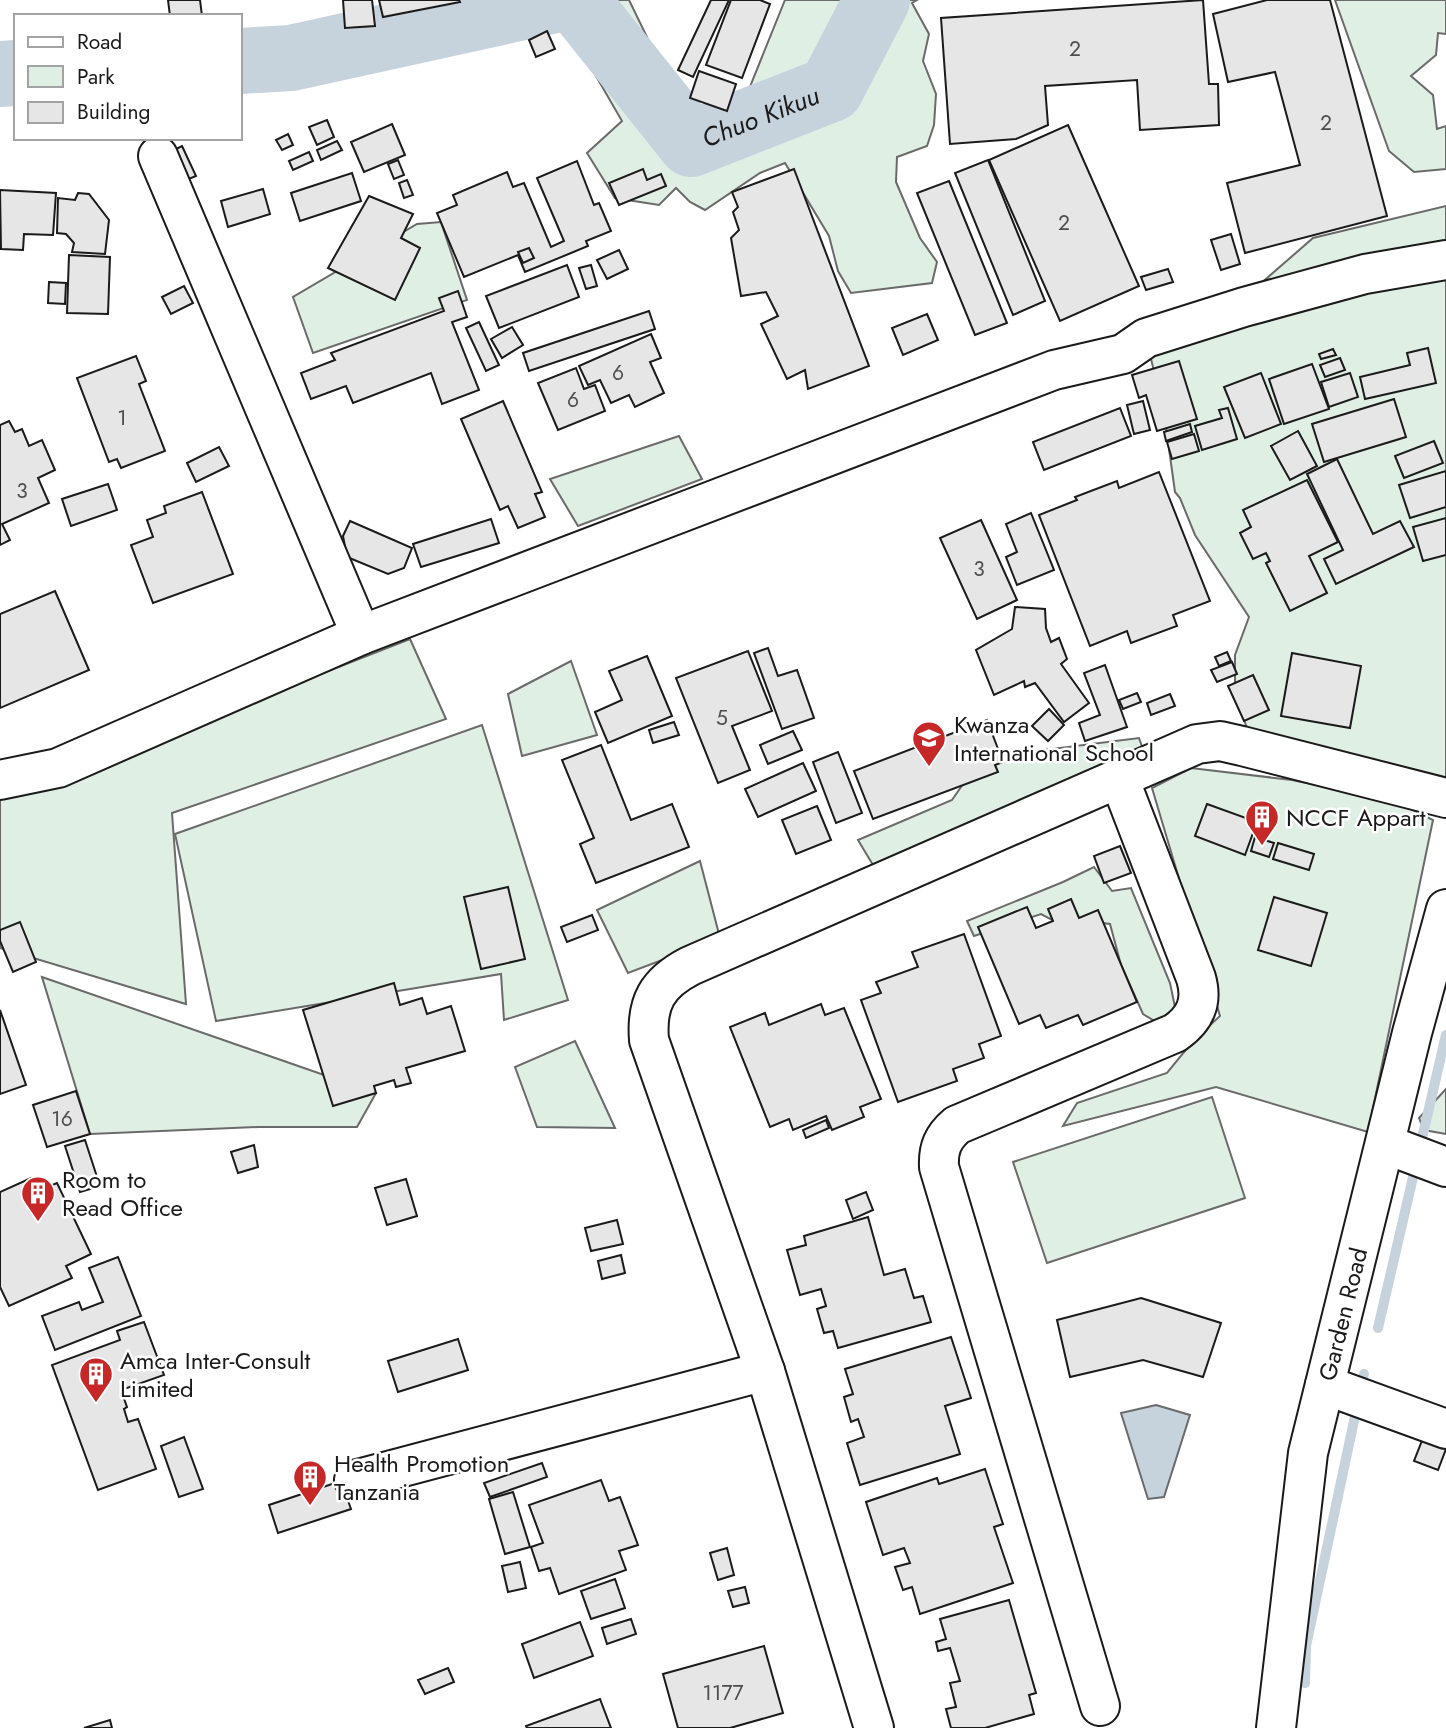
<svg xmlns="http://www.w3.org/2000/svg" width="1446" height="1728" font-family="Jost,sans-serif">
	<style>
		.green { fill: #e0efe3; stroke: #6a6a6a; stroke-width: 2 }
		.water { fill: #c6d2dc; stroke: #6a6a6a; stroke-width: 2 }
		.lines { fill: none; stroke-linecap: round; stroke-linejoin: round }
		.stream { stroke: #c6d2dc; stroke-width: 10 }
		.river { stroke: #c6d2dc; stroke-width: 66 }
		.building { fill: #e6e6e6; stroke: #1a1a1a; stroke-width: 2 }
		.minor-casing { stroke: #1a1a1a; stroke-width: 42 }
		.minor { stroke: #fff; stroke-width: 38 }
		.labels { text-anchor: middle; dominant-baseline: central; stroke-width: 5; stroke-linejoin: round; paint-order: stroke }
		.number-label { font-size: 21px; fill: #4d4d4d }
		.poi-label { font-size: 24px; fill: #1a1a1a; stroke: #fff; text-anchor: start }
		.street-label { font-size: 24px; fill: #1a1a1a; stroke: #fff }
		.water-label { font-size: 26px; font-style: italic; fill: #1a1a1a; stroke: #fff }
	</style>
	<rect width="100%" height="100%" fill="#fff"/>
	<g class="green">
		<polygon points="552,0 629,0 679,103 713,112 745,99 785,0 917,0 912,3 929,34 923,61 936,94 934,125 927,146 897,157 896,182 920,238 937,262 932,283 851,293 838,271 829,236 785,163 760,173 705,210 690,202 676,188 659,205 615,198 587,153 622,121"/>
		<polygon points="1335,0 1446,0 1446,34 1438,33 1436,55 1411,76 1433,95 1437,129 1446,126 1446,169 1414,172 1389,151"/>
		<polygon points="16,65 16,94 0,97 0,66"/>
		<polygon points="1446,206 1446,792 1396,802 1433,820 1368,1132 1216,1087 1063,1126 1077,1103 1167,1073 1193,1041 1220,1016 1152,788 1191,768 1292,780 1346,791 1255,749 1235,696 1235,655 1249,617 1195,535 1180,498 1175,492 1164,413 1146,338 1259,285 1313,238"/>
		<polygon points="441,222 467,300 313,353 293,297 417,224"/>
		<polygon points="679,436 702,479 578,526 550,479"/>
		<polygon points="410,639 446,719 172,813 186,1004 0,948 0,800"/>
		<polygon points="571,661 597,735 522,756 508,694"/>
		<polygon points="482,725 568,1000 504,1020 501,974 216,1021 175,834"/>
		<polygon points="1139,738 1145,755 879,875 858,840 952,800 981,758"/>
		<polygon points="700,861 720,938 628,973 597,910"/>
		<polygon points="1094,867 1112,891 1131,888 1170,983 1175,1007 1161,1025 1143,1014 1121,965 1110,924 1086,921 1058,923 1041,914 974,936 967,921 1063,882"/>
		<polygon points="42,977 376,1093 357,1127 258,1127 90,1134"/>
		<polygon points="575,1041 615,1128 537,1127 515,1067"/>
		<polygon points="1446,1089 1446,1134 1424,1130 1419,1118"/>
		<polygon points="1212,1097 1245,1198 1047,1263 1013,1162"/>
	</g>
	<polygon class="water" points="1156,1405 1190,1415 1164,1497 1148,1499 1121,1413"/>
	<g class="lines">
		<g class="stream">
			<polyline points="1378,1328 1446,1035"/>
			<polyline points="1305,1683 1306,1646 1364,1374"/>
		</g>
		<g class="river">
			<path id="s1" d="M 576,0 L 691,144 L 831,89 L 877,0"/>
			<polyline points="240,61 291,58 555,0"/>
			<polyline points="0,74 16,73"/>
		</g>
	</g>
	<g class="building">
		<polygon points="168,0 200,0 202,16 170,16"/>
		<polygon points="343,0 372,0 375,26 345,28"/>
		<polygon points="379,0 459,0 460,2 383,17"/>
		<polygon points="711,0 729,0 693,77 678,70"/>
		<polygon points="731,0 760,0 770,4 742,78 706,65"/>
		<polygon points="1203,0 1209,84 1218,84 1219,125 1140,130 1137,80 1045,86 1048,125 1016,139 950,144 941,18"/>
		<polygon points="1267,0 1330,0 1387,216 1245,253 1227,183 1300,165 1275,72 1228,82 1213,14"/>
		<polygon points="547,31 555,49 536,57 529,40"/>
		<polygon points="699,71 736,84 727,111 690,98"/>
		<polygon points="327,120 334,137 317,145 309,127"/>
		<polygon points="392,124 405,155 364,172 351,142"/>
		<polygon points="1068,125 1139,286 1060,321 989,160"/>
		<polygon points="288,134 293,145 282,150 276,140"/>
		<polygon points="337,141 342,150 321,160 317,150"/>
		<polygon points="182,146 196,176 184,181 170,152"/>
		<polygon points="309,152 313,161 293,170 289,161"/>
		<polygon points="398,160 404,175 394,179 388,164"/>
		<polygon points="988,160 1045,301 1013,315 955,173"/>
		<polygon points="577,161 594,205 599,203 611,231 586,241 588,246 525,272 518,255 464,277 437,213 457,205 453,195 507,172 513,187 524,183 551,247 564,241 537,178"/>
		<polygon points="643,169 647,180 661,174 666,186 619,205 609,183"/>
		<polygon points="794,169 869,366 808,389 805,370 787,379 761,324 778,316 766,292 741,296 731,238 739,230 733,212 738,207 732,192"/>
		<polygon points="352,173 361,201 300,221 291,193"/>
		<polygon points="407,180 413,195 404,198 399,183"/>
		<polygon points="949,181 1007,323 975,335 917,193"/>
		<polygon points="263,189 270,214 228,227 221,201"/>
		<polygon points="0,190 56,193 53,235 24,234 23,250 1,249"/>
		<polygon points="78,193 89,194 109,220 105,254 72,252 74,243 66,234 57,233 58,198 75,200"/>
		<polygon points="369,196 413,214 401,238 420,248 395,300 328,268"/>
		<polygon points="1231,234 1240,264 1221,270 1211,240"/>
		<polygon points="529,248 534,258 523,263 518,252"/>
		<polygon points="619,250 628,269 607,279 597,260"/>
		<polygon points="69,255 110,257 108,314 67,313"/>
		<polygon points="567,265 579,297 499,328 486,296"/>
		<polygon points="591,265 597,286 586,289 579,268"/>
		<polygon points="1168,269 1173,282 1146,290 1141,277"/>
		<polygon points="49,282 66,283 65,304 48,303"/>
		<polygon points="184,286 193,303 171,314 162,297"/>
		<polygon points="458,291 467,317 452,322 479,390 442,404 431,373 353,403 346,386 311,399 301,373 335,360 331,353 444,311 439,298"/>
		<polygon points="649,311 655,329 529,371 523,353"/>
		<polygon points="927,314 938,340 903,355 892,328"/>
		<polygon points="479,322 499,365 486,371 466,328"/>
		<polygon points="512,327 523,345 502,358 491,339"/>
		<polygon points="651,334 661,358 650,362 664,393 635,407 629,395 611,403 600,380 588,385 579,366"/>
		<polygon points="1428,348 1436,383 1365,399 1360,377 1410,365 1407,353"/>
		<polygon points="1333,349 1336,355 1321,359 1319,354"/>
		<polygon points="136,356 146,381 139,384 165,451 121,468 117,459 109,462 77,378"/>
		<polygon points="1340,358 1345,370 1325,377 1320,365"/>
		<polygon points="1179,361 1197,419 1157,431 1146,395 1139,398 1132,375"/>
		<polygon points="1312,364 1329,409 1284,424 1269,379"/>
		<polygon points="576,368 584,389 595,385 605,411 558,430 538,383"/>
		<polygon points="1261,373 1281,424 1245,438 1224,387"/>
		<polygon points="1350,373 1358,397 1329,407 1321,382"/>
		<polygon points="1394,399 1406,437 1324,462 1312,424"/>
		<polygon points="503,401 542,492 535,494 545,517 518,528 508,506 500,510 461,419"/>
		<polygon points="1143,401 1150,430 1134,434 1127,405"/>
		<polygon points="1120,408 1131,436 1044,470 1033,442"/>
		<polygon points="1228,408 1237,439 1202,450 1195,426 1222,418 1219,410"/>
		<polygon points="9,421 15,432 22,429 29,446 42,440 55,470 38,478 49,503 2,524 10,540 0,545 0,425"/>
		<polygon points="1190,424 1192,432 1166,441 1164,432"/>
		<polygon points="1298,431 1317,466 1290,480 1271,446"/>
		<polygon points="1194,434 1199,451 1172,459 1167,442"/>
		<polygon points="1434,441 1443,463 1404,478 1395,456"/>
		<polygon points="219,447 229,466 196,482 187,463"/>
		<polygon points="1337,459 1373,534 1400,521 1414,547 1336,584 1324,559 1343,550 1307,474"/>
		<polygon points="1446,471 1446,507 1410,518 1399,485"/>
		<polygon points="1159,472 1210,601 1173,615 1177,626 1131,643 1127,631 1090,646 1039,515 1077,500 1075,497 1117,481 1119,488"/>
		<polygon points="1307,480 1338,542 1309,556 1327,593 1290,611 1266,563 1270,561 1266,553 1253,559 1240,533 1251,527 1243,510"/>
		<polygon points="108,484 117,510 71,526 62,499"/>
		<polygon points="202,492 233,574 153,603 131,545 153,537 147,520 166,513 164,506"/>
		<polygon points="1031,513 1054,570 1017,585 1006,557 1017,552 1006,524"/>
		<polygon points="1446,518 1446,555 1423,561 1413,527"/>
		<polygon points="491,519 499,543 421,567 413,544"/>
		<polygon points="981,520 1017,600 977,619 940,538"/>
		<polygon points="350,521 412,548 404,568 388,574 347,557 343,536"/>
		<polygon points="55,591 89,670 0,708 0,614"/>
		<polygon points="1015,607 1045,609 1046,628 1051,642 1059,638 1067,659 1061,664 1089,703 1064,722 1035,683 1025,687 1024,681 994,695 976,650 1012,629"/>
		<polygon points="768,648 778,676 797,670 814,718 782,729 754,653"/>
		<polygon points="748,651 772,711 732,726 750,770 718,783 676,678"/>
		<polygon points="1227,652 1231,661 1219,666 1215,657"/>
		<polygon points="1292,653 1361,666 1350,728 1281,716"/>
		<polygon points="647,656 672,716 608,743 595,712 622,700 609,671"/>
		<polygon points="1232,662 1237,674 1217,682 1211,670"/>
		<polygon points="1105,665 1127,727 1085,741 1079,723 1100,715 1084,673"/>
		<polygon points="1253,675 1269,710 1244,721 1228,686"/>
		<polygon points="1137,693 1141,702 1123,709 1119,700"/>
		<polygon points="1170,694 1175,706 1151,715 1147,703"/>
		<polygon points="1049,709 1064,725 1048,741 1032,726"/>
		<polygon points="987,720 1003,762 995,765 998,772 873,819 854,771"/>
		<polygon points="674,722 679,735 653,743 649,730"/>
		<polygon points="793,731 802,750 768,764 760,745"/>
		<polygon points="601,745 631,820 672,804 689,847 596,883 580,844 594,838 562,760"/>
		<polygon points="838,752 862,813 836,823 813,762"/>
		<polygon points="803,763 816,791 758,817 745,789"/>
		<polygon points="1207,804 1257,822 1245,855 1195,836"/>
		<polygon points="817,806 831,840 796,854 782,820"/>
		<polygon points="1255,837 1274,843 1269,857 1251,851"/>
		<polygon points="1278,843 1314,854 1309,870 1273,859"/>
		<polygon points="1120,846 1131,873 1104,883 1094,856"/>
		<polygon points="508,887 525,959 481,969 464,897"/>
		<polygon points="1274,897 1327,913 1311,966 1258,950"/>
		<polygon points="1071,899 1079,918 1098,910 1137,1002 1083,1025 1078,1015 1046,1028 1040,1015 1019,1024 978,927 1027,907 1036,928 1053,921 1048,909"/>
		<polygon points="592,915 598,930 567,942 561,927"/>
		<polygon points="20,922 36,962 13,972 0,941 0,930"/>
		<polygon points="964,934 1001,1036 979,1044 984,1058 953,1069 957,1081 898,1102 861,1000 881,993 876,982 918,967 912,952"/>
		<polygon points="394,983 400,1005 422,998 427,1014 451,1006 465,1051 406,1068 411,1083 396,1087 394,1080 374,1086 376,1093 333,1106 303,1010"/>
		<polygon points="821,1004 825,1015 844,1008 881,1099 860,1107 864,1117 832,1130 826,1116 793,1130 789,1119 770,1127 730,1027 765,1013 769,1025"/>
		<polygon points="0,1010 26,1085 0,1094"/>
		<polygon points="76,1091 90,1134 47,1147 33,1105"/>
		<polygon points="826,1120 829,1128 806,1138 803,1130"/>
		<polygon points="85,1140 100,1186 80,1192 65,1146"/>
		<polygon points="254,1145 258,1167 238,1173 231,1152"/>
		<polygon points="31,1178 38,1191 57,1183 91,1254 66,1266 72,1278 9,1306 0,1287 0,1192"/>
		<polygon points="406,1179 417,1216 387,1225 375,1188"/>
		<polygon points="866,1192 873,1210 853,1219 846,1200"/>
		<polygon points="868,1217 884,1275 905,1269 914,1298 923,1296 931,1322 838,1348 833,1331 824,1333 817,1309 826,1306 821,1289 800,1295 787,1250 806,1245 804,1236"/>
		<polygon points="617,1220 623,1244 591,1251 585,1228"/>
		<polygon points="621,1255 625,1273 602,1279 598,1261"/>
		<polygon points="118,1257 141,1316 55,1350 42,1316 79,1302 82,1310 103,1302 89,1268"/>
		<polygon points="1141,1298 1221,1323 1203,1377 1143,1360 1070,1377 1057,1320"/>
		<polygon points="144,1322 164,1375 121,1390 127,1407 124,1409 128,1422 138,1419 156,1469 98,1490 52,1365 120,1340 117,1331"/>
		<polygon points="951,1337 971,1398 945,1406 960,1454 860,1485 847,1443 864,1437 858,1419 851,1422 844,1397 853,1394 845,1369"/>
		<polygon points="458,1339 468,1370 398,1392 388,1361"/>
		<polygon points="1425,1433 1446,1441 1446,1449 1438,1470 1414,1461"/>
		<polygon points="184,1437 203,1489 179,1497 161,1446"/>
		<polygon points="542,1463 547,1477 490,1497 484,1483"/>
		<polygon points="985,1469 1003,1524 994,1527 1013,1583 920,1614 912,1587 903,1590 895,1567 910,1563 904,1548 883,1555 866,1502 937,1478 939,1484"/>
		<polygon points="601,1480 609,1501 620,1497 638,1545 619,1551 626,1570 559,1594 550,1568 539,1571 531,1547 543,1543 529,1505"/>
		<polygon points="341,1481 351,1509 278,1533 269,1505"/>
		<polygon points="513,1492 530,1547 505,1554 489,1499"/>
		<polygon points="727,1548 734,1575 718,1580 710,1553"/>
		<polygon points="520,1562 526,1588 508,1592 502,1566"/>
		<polygon points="615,1579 625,1608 591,1619 581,1591"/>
		<polygon points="745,1587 749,1603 733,1607 728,1591"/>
		<polygon points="1009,1600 1036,1693 1029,1695 1034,1714 985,1728 951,1728 946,1709 956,1707 950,1683 960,1681 950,1648 938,1651 936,1642 946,1639 940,1619"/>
		<polygon points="631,1619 636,1634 607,1644 602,1628"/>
		<polygon points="580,1622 593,1656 534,1678 522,1644"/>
		<polygon points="764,1646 783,1713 730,1728 678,1728 663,1674"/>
		<polygon points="448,1668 454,1682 425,1694 418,1680"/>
		<polygon points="600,1699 611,1728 527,1728 526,1726"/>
		<polygon points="110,1720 112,1728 84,1728"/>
	</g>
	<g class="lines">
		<g class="minor-casing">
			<g id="minor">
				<polyline points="158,156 361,635"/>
				<polyline points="0,780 58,768 361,635 1054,370 1123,354 1146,338 1244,307 1365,274 1446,260"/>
				<polyline points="1385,1144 1446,1167"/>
				<polyline points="1325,1385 1446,1429"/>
				<polyline points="354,1480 765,1371"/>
				<path d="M 1100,1706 L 939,1167 C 938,1148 943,1137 957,1125 L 1175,1033 C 1195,1019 1203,1002 1196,978 L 1119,778"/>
				<path d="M 874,1728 L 765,1371 L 649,1040 C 646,1003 657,983 690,966 L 1197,744 L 1220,741 L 1242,746 L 1446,798"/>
				<path id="s2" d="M 1276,1728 L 1308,1453 L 1412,1033 L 1446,909"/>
			</g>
		</g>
		<use href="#minor" class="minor"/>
	</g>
	<defs>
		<g id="school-pin" transform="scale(1.75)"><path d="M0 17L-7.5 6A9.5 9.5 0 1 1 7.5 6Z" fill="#c62828" stroke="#fff"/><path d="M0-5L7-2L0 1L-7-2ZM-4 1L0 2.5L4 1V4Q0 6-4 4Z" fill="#fff"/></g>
		<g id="building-pin" transform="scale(1.75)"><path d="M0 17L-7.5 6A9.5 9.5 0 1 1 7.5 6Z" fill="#c62828" stroke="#fff"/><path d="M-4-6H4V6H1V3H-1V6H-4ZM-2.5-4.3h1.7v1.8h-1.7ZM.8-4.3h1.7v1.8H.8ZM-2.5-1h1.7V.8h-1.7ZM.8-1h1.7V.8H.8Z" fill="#fff"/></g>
	</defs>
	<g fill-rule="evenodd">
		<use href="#school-pin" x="929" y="738"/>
		<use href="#building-pin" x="1262" y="817"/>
		<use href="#building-pin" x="38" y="1193"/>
		<use href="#building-pin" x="96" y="1374"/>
		<use href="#building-pin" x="310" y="1477"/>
	</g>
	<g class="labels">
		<g class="number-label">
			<text x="1075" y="49">2</text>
			<text x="1326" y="123">2</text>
			<text x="1064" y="223">2</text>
			<text x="618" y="373">6</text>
			<text x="573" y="400">6</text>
			<text x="122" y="418">1</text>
			<text x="22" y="491">3</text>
			<text x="979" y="569">3</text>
			<text x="722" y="718">5</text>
			<text x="62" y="1119">16</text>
			<text x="723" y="1693">1177</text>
		</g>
		<g class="poi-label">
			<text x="954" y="724">Kwanza<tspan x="954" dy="28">International School</tspan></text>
			<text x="1286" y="817">NCCF Appart</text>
			<text x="62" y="1179">Room to<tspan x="62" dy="28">Read Office</tspan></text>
			<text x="120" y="1360">Amca Inter-Consult<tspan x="120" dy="28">Limited</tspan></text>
			<text x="334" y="1463">Health Promotion<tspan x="334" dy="28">Tanzania</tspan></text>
		</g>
		<g class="street-label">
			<text stroke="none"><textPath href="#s2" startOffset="420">Garden Road</textPath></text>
		</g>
		<g class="water-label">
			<text stroke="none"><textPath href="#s1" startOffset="259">Chuo Kikuu</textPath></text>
		</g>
	</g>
	<rect x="14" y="14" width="228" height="126" fill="#ffffff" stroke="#a3a3a3" stroke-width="2"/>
	<rect x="28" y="37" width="35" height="10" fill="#ffffff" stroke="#a3a3a3" stroke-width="2"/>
	<text x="77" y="49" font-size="21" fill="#1a1a1a">Road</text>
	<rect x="28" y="66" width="35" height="21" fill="#e0efe3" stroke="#a3a3a3" stroke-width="2"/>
	<text x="77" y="84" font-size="21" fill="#1a1a1a">Park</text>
	<rect x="28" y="102" width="35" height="21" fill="#e6e6e6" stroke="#a3a3a3" stroke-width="2"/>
	<text x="77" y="119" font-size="21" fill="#1a1a1a">Building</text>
</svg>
